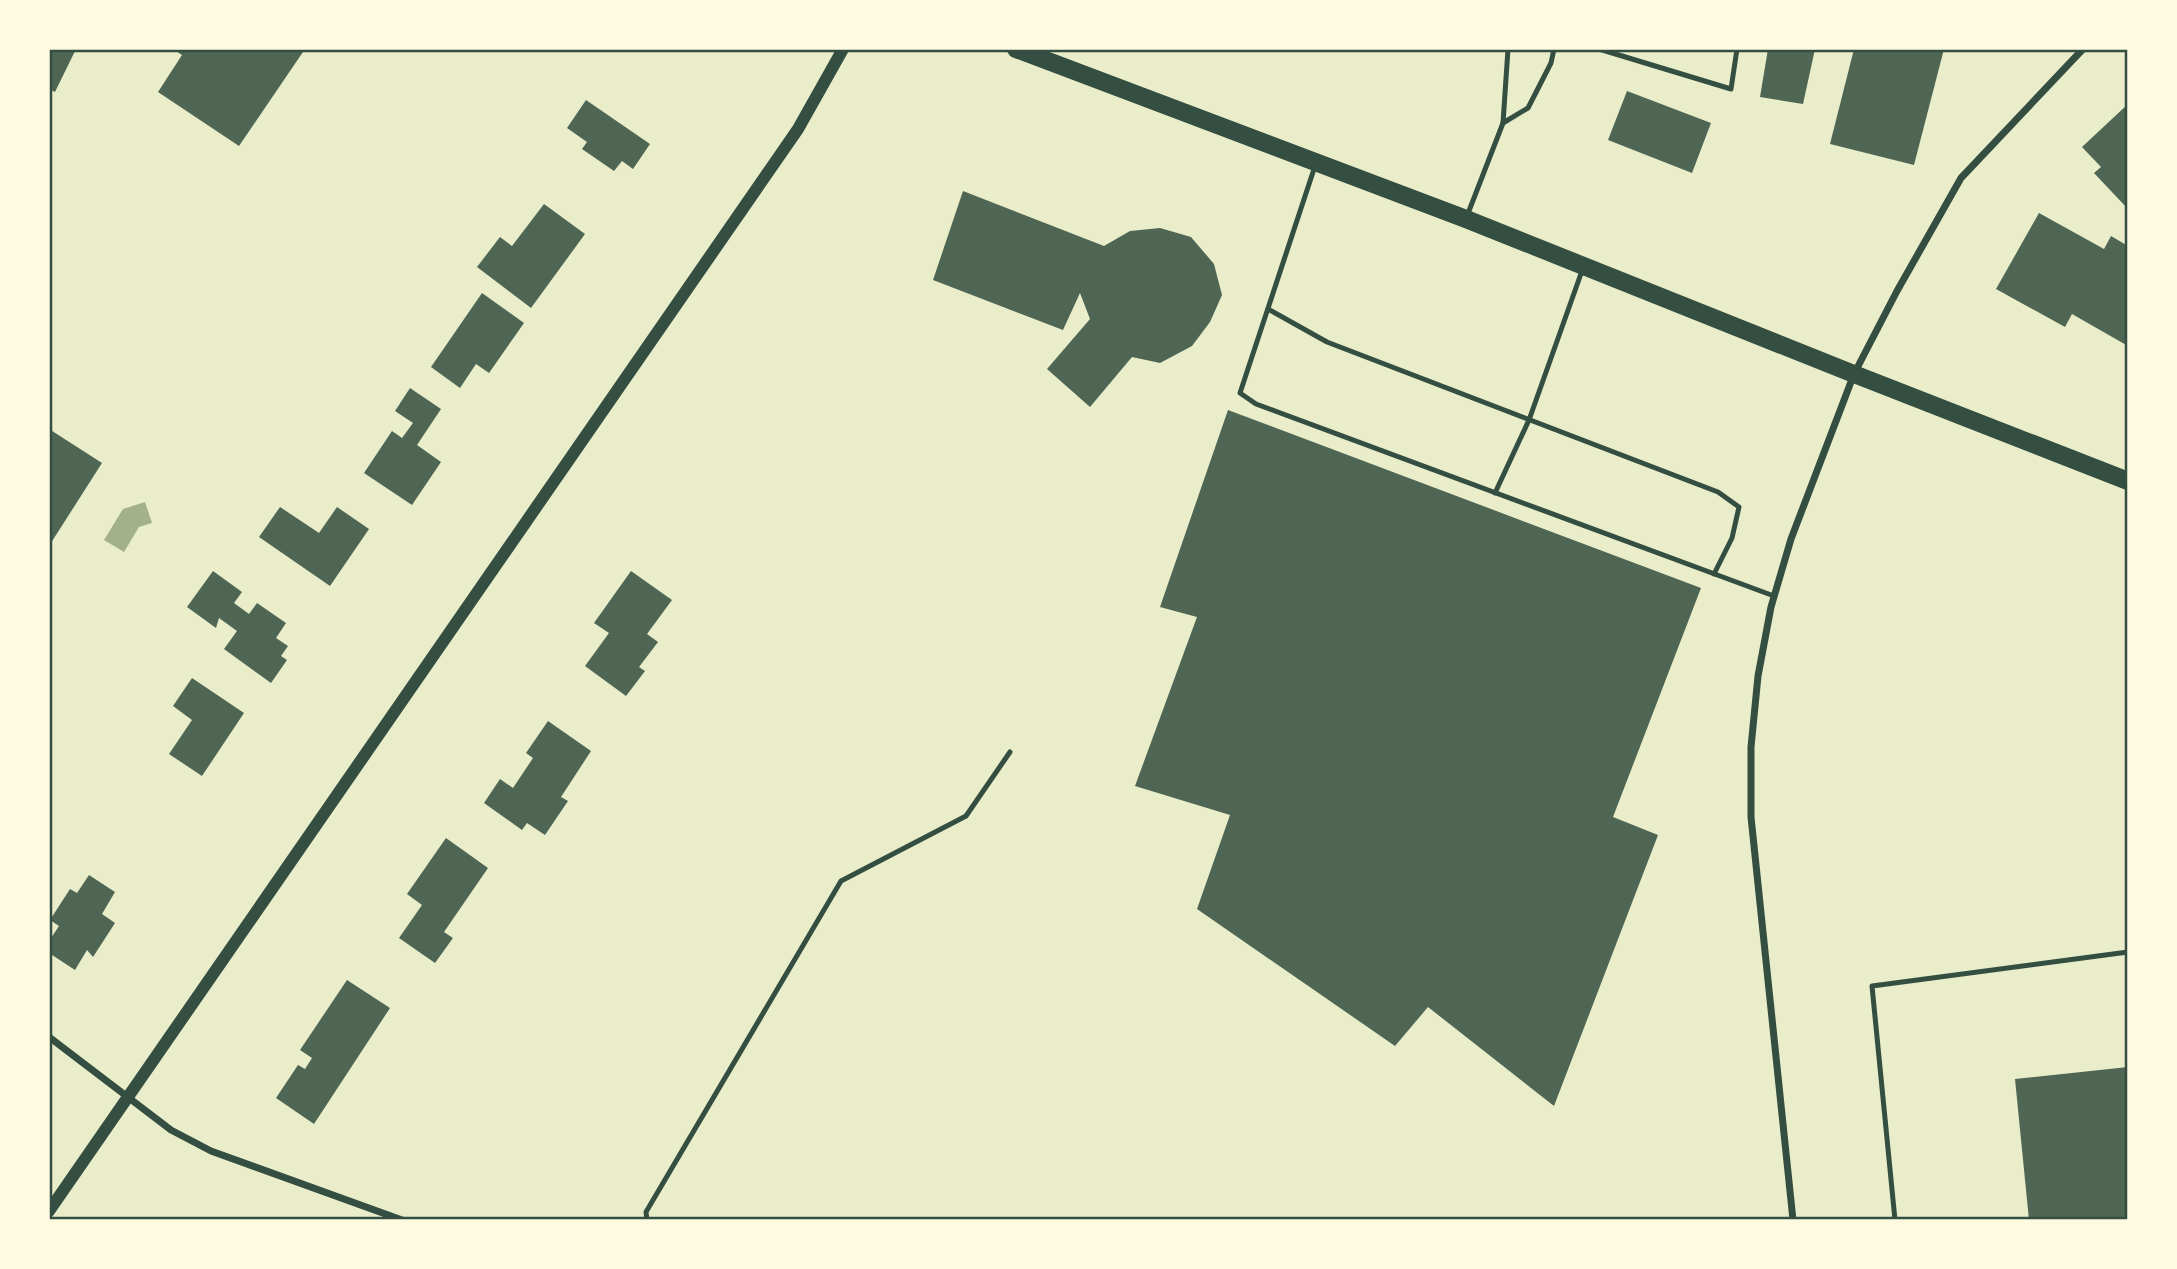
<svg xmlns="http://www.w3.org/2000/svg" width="2177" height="1269" font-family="'Archivo Narrow',sans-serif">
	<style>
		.water { fill: #a3b18a }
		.building { fill: #4f6655 }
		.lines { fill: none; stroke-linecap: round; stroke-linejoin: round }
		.service { stroke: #344e41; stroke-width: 5 }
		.minor { stroke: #344e41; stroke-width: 7 }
		.tertiary { stroke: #344e41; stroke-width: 12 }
		.primary { stroke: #344e41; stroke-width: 18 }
		.neatline { fill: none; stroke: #344e41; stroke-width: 2.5 }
	</style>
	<rect width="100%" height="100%" fill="#e9edc9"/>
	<polygon class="water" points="145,502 152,523 139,527 124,552 104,540 123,509"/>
	<g class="building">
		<polygon points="49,49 76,49 55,92 49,89"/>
		<polygon points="173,49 305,49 239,146 158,92 182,55"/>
		<polygon points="1768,49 1815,49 1803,104 1760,97"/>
		<polygon points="1854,49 1944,49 1914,165 1830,144"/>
		<polygon points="1627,91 1711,123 1692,173 1608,140"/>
		<polygon points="586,100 650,144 633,169 622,161 614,171 582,149 587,142 567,128"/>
		<polygon points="2128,104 2128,209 2094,173 2101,167 2082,147"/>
		<polygon points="963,191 1104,246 1130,231 1160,228 1191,237 1214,264 1222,295 1210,322 1192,346 1160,363 1132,357 1090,407 1047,369 1090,319 1080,293 1063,330 933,280"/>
		<polygon points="544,204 585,234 531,308 477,267 500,237 512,246"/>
		<polygon points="2039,213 2104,249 2111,236 2128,246 2128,346 2072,314 2065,327 1996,289"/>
		<polygon points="482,293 524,323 489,373 476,364 460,388 431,367"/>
		<polygon points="410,388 441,409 417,445 441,462 412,505 364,473 392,431 402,438 413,423 395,411"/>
		<polygon points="1228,410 1701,588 1613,817 1658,835 1554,1106 1428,1007 1395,1046 1197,909 1230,815 1135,786 1197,617 1160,607"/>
		<polygon points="49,429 102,463 49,546"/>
		<polygon points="280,507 319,533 337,507 369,529 330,586 259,537"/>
		<polygon points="213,571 242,592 234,603 249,614 257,603 286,623 276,638 288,646 281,656 287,660 271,683 224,649 237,631 219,618 216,628 187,607"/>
		<polygon points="631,571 672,600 647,634 658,642 639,667 645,671 626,696 585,666 609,633 594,623"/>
		<polygon points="192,678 244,713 202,776 169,754 192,720 173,706"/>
		<polygon points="548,721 591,751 561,797 568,801 545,835 527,823 522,830 484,803 500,779 513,788 533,758 526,753"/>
		<polygon points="446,838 488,868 444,932 453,938 435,963 399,938 422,905 407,894"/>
		<polygon points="89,875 115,892 102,914 115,923 93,957 87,950 75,970 49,953 49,941 59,926 50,920 70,889 77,893"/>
		<polygon points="347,980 390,1008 314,1124 276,1098 298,1065 305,1069 312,1058 300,1050"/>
		<polygon points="2128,1067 2128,1220 2029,1220 2015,1079"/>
	</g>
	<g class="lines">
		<g class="service">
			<polyline points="1599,49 1731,89 1737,49"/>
			<polyline points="1503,123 1528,108 1551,63 1554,49"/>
			<polyline points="1315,166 1240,393 1256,404 1774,596"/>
			<polyline points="1467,216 1503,123 1508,49"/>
			<polyline points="1268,309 1327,342 1718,492 1739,507 1732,538 1714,574"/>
			<polyline points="1495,493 1529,420 1583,268"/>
			<polyline points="647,1220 646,1212 841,881 966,816 1010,752"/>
			<polyline points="1895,1220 1872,986 2128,952"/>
		</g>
		<g class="minor">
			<polyline points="49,1037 171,1130 211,1151 402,1220"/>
			<polyline points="1793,1220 1751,817 1751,747 1758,676 1771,607 1791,539 1854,374 1897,291 1961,178 2083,49"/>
		</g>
		<polyline class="tertiary" points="49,1211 798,129 843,49"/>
		<polyline class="primary" points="1016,49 1466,219 1854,374 2128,481"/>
	</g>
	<rect width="2177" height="1269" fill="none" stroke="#fefae0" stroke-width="102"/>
	<rect x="51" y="51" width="2075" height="1167" class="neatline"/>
</svg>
